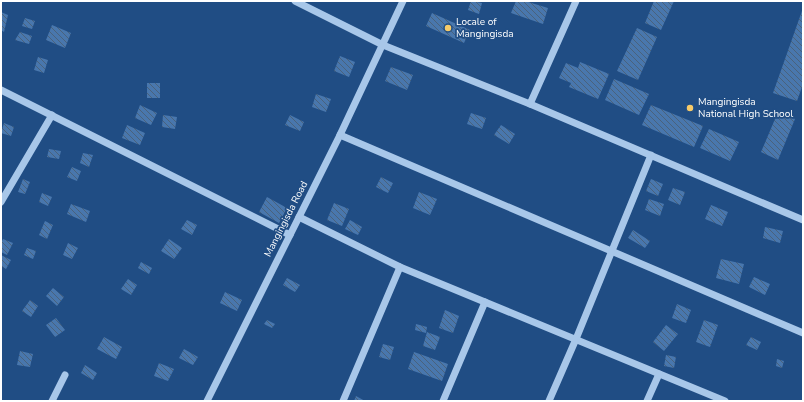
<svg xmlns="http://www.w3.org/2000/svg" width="804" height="402" font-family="'Nunito Sans',sans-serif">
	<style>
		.building { fill: url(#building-back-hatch) }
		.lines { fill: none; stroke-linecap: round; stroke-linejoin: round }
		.minor { stroke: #a8c7e9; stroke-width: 7 }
		.poi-dot { fill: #f7cb69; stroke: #204d84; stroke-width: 1.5 }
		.labels { text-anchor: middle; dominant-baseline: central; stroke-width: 3.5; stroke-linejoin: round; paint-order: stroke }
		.poi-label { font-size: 10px; fill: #fff; stroke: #204d84; text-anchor: start }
		.street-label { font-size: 10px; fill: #fff; stroke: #204d84 }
	</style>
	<defs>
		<pattern id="building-back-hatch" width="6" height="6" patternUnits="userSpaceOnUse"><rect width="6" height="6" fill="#4977ad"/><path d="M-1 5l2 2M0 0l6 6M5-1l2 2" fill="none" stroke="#4a627c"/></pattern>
	</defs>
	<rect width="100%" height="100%" fill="#204d84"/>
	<g class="building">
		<polygon points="471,1 482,3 479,14 468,10"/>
		<polygon points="516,1 525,1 548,8 543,24 511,13"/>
		<polygon points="654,1 674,1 661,30 645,23"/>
		<polygon points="803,8 803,84 797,101 773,93"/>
		<polygon points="1,12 8,15 4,32 1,30"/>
		<polygon points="432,13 470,30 464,43 426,26"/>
		<polygon points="25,18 35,21 32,29 22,26"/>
		<polygon points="52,25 71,33 65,48 46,40"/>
		<polygon points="637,28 657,37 638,80 617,71"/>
		<polygon points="20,32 32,36 29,44 15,40"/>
		<polygon points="340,56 355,62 349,77 334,71"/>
		<polygon points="38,57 48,60 44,73 34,70"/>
		<polygon points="580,62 609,74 598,99 569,87 571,83 559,78 566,63 578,68"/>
		<polygon points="391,67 413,75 407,90 385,81"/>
		<polygon points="614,79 649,94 639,115 605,100"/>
		<rect x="147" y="83" width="13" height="15"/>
		<polygon points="316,94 331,99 326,112 312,107"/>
		<polygon points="140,105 157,113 151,125 135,118"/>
		<polygon points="651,105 703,126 694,147 642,125"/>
		<polygon points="778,112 795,119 778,160 761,152"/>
		<polygon points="471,113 486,118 482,129 467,124"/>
		<polygon points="163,115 177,117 175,129 162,127"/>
		<polygon points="290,115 304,122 300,131 285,125"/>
		<polygon points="4,123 14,127 11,136 1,133"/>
		<polygon points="127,125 145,133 140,145 122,138"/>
		<polygon points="501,125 515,134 509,144 494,135"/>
		<polygon points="709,129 739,142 730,161 700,148"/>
		<polygon points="49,149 61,151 59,159 47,157"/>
		<polygon points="83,153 93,155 89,167 80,163"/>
		<polygon points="72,167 81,171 77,181 67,177"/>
		<polygon points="381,177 393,183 388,193 376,187"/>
		<polygon points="23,179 30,182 25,194 18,192"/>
		<polygon points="651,179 663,184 658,196 646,191"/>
		<polygon points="673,188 685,192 680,205 668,200"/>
		<polygon points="419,192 437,199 430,215 413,208"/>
		<polygon points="42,193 52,197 48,206 39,202"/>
		<polygon points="267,197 287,208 279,223 259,212"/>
		<polygon points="649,199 664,204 660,216 645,210"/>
		<polygon points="334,203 349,209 342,226 327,220"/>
		<polygon points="71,204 90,211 86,222 67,214"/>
		<polygon points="711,205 728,212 722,226 705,219"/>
		<polygon points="187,220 197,225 192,235 181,229"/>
		<polygon points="350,220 362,227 358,235 345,229"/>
		<polygon points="45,221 53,225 47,239 39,235"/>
		<polygon points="765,227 783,231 780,243 763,238"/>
		<polygon points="633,230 650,241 645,248 628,238"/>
		<polygon points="3,239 13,243 7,255 1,252 1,243"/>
		<polygon points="169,239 182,248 174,259 161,251"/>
		<polygon points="68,243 78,248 72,259 63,255"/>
		<polygon points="27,248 36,251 33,259 24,255"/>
		<polygon points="1,255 11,260 6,269 1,266"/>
		<polygon points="721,259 744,264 739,284 716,278"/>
		<polygon points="141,262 152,268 149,274 138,268"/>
		<polygon points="754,277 770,284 765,295 749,287"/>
		<polygon points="287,278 300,285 295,292 283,285"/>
		<polygon points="128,279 137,285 131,295 121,289"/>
		<polygon points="53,288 64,297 57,306 46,296"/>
		<polygon points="225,292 242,300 237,311 220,303"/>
		<polygon points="30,300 38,306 31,317 22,311"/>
		<polygon points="677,304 691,310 686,323 672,318"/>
		<polygon points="445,310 459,316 453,333 439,328"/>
		<polygon points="56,318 65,330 55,337 46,325"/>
		<polygon points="267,320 275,324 272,328 264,324"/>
		<polygon points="704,320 718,325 710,347 696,342"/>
		<polygon points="416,324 427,327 426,333 415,330"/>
		<polygon points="666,325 678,334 664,351 653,342"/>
		<polygon points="427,332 440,337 435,350 423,346"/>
		<polygon points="104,337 122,347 116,359 97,349"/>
		<polygon points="751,337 761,342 757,350 746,345"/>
		<polygon points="383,344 394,347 390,360 379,357"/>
		<polygon points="184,349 198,357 193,365 179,358"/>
		<polygon points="20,351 33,354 30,367 17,365"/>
		<polygon points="414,352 448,364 442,381 408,369"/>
		<polygon points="666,355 676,357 674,368 664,366"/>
		<polygon points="777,359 784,361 782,368 776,366"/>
		<polygon points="159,363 174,369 168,381 154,376"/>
		<polygon points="85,365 97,373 93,380 81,373"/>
		<polygon points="356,396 365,401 354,401"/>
	</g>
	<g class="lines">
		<g class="minor">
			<polyline points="295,1 383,45 530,104 803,220"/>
			<polyline points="1,90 290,235"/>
			<polyline points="530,104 576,1"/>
			<polyline points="340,135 803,333"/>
			<polyline points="1,202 52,115"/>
			<polyline points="299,217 400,267 725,401"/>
			<polyline points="52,401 65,375"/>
			<polyline points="207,401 340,135 403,1"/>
			<polyline points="343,401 400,267"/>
			<polyline points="443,401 485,302"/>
			<polyline points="549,401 576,339 651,155"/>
			<polyline points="647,401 659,374"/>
		</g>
	</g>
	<g class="poi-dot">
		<circle cx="448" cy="28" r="4"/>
		<circle cx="690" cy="108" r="4"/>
	</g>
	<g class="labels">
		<g class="poi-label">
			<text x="456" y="22">Locale of<tspan x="456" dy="12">Mangingisda</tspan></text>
			<text x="698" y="102">Mangingisda<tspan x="698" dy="12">National High School</tspan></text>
		</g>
		<g class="street-label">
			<text transform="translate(286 219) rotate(-63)">Mangingisda Road</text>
		</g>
	</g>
	<rect width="804" height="402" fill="none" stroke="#ffffff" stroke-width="4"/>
</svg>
